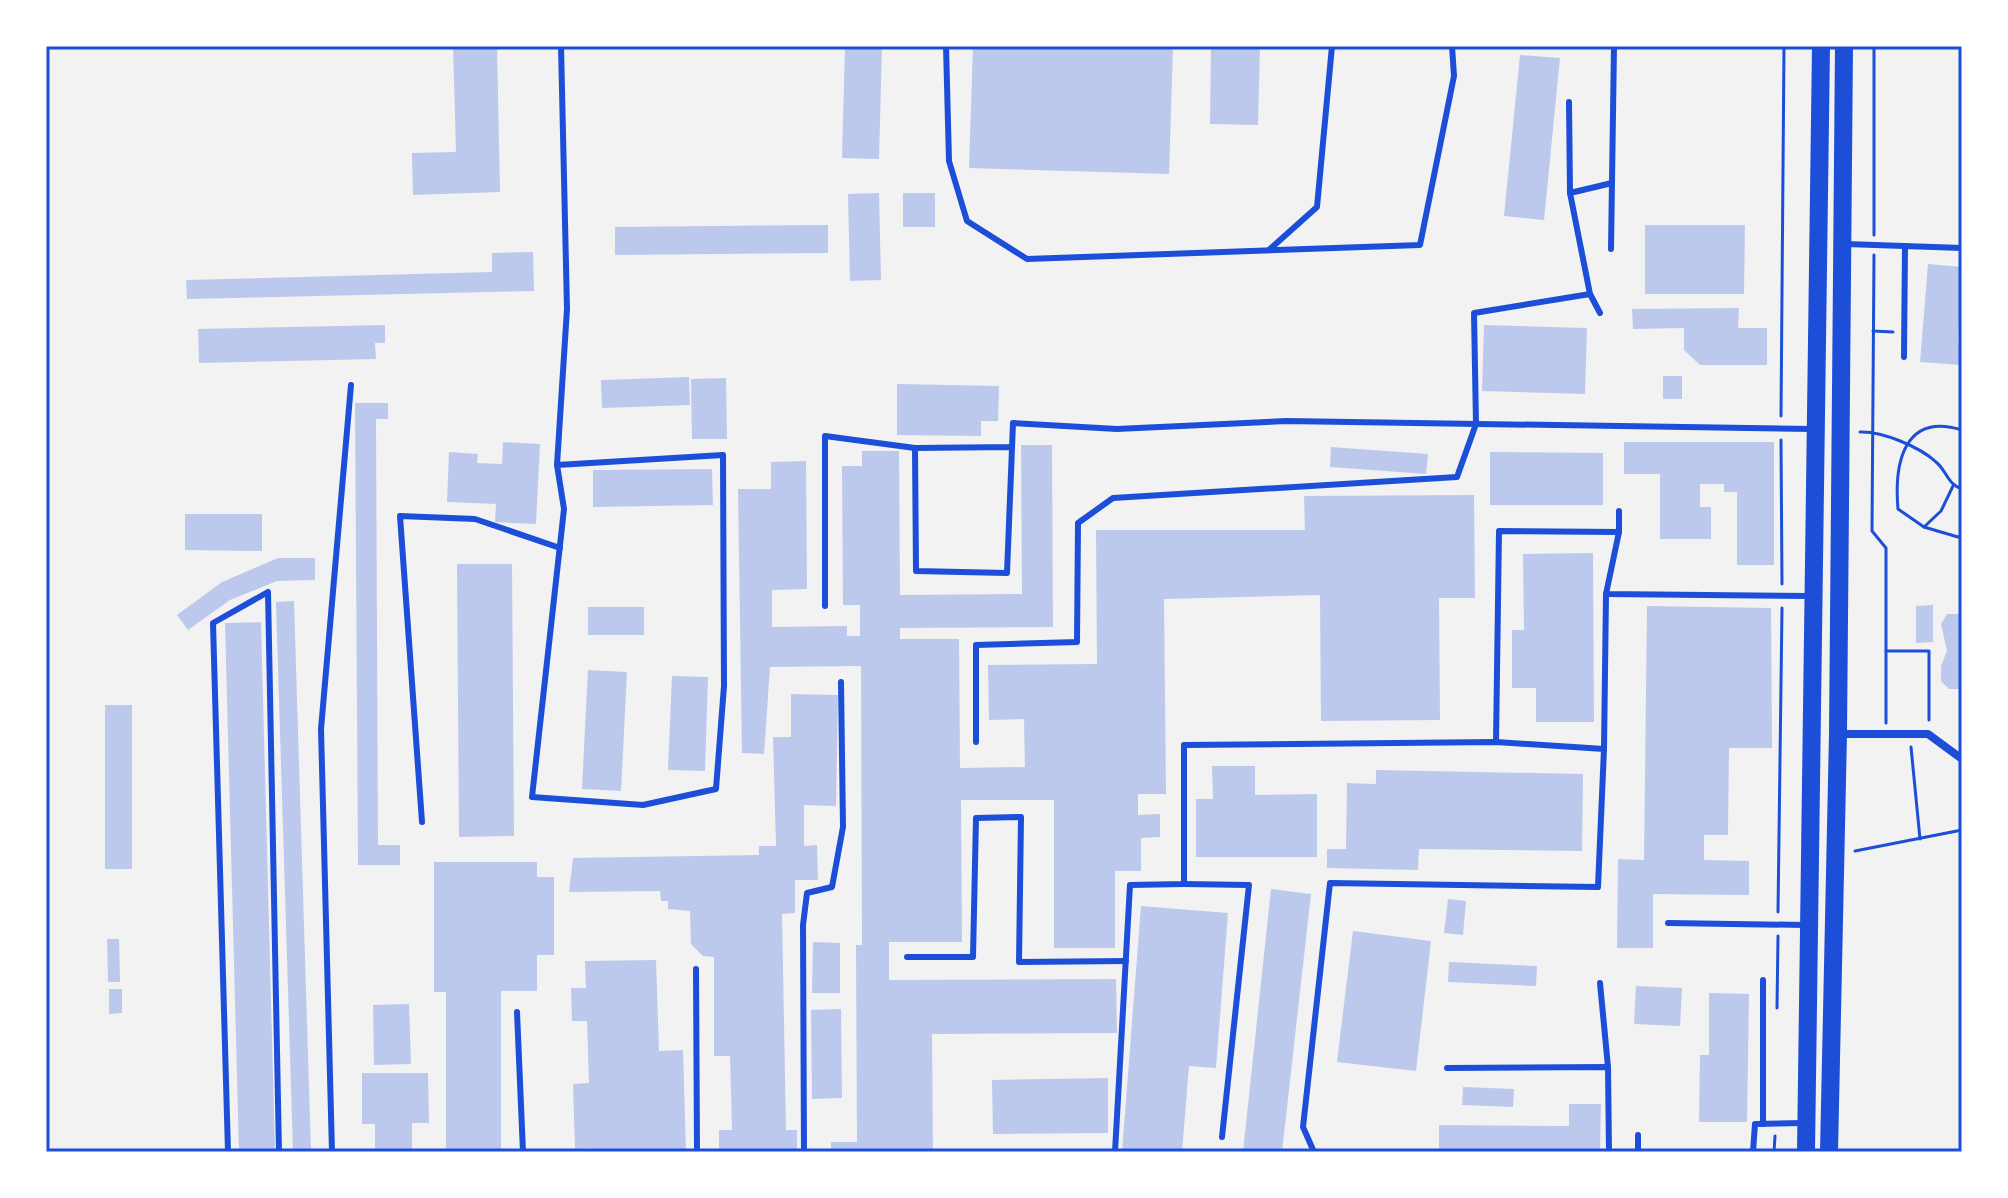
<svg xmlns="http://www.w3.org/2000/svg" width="2008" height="1198" font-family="Helvetica,sans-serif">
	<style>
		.building { fill: #bdc9ec }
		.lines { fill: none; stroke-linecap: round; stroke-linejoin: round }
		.path { stroke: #1d4ed8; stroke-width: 3 }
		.service { stroke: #1d4ed8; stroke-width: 6 }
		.minor { stroke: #1d4ed8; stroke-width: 8 }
		.trunk { stroke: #1d4ed8; stroke-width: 18 }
		.neatline { fill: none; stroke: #1d4ed8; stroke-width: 3 }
	</style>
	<rect width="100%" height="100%" fill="#f2f2f2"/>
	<g class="building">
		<polygon points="453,46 497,46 500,192 413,195 412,153 456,152"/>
		<polygon points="845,46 882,46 879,159 842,158"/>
		<polygon points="973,46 1173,46 1169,174 969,168"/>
		<polygon points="1211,46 1260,46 1258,125 1210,124"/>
		<polygon points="1520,55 1560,58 1544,220 1504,216"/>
		<polygon points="879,193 881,280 850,281 848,194"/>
		<rect x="903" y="193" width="32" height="34"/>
		<polygon points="828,225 828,253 615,255 615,227"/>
		<polygon points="1645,225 1745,225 1744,294 1645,294"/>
		<polygon points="533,252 534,291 187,299 186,280 492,272 492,253"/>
		<polygon points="1928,264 1962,267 1958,343 1962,344 1962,365 1920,362"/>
		<polygon points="1739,308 1738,328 1767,328 1767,365 1700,365 1684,350 1684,328 1633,329 1632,309"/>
		<polygon points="385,325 385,343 375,343 376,359 199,363 198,329"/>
		<polygon points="1484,325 1587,328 1585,394 1482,391"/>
		<rect x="1663" y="376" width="19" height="23"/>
		<polygon points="689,377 690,405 602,408 601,380"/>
		<polygon points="726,378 727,439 692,439 691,379"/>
		<polygon points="897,384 999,386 998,421 981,421 981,436 897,435"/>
		<polygon points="355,403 388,403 388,419 376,419 378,845 400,845 400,865 358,865"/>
		<polygon points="503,442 540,444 536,524 495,522 496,504 447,502 449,452 478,454 477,463 502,464"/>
		<polygon points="1624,442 1774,442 1774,565 1737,565 1737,492 1724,492 1724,484 1700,484 1700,507 1711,507 1711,539 1660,539 1660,474 1624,474"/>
		<polygon points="1021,445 1052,445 1053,627 900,628 900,639 959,639 960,768 1025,767 1024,719 989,720 988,665 1097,664 1096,530 1305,530 1304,496 1474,495 1475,598 1439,598 1440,720 1321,721 1320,595 1164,599 1166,794 1138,794 1138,815 1160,814 1160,837 1141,838 1141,871 1115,871 1115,948 1054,948 1054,800 961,800 962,942 889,942 889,980 1116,979 1117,1033 932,1034 933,1152 831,1152 831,1142 857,1142 856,945 862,945 861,666 770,667 764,754 742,753 738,489 771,489 771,462 806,461 807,589 772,590 772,627 847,626 847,636 860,636 860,605 843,605 842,466 862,466 862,451 899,451 900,595 1022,594"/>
		<polygon points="1331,447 1428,454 1426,474 1330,467"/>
		<polygon points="1490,452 1603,453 1603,505 1490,505"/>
		<polygon points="712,469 713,505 593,507 593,470"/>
		<polygon points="185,514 262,514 262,551 185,550"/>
		<polygon points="1593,553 1594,722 1536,722 1536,688 1512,688 1512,630 1524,630 1523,554"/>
		<polygon points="278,558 315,558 315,580 277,581 230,600 188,630 177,615 222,582"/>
		<polygon points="457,564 512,564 514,836 459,837"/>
		<polygon points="294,601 311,1152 293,1152 276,602"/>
		<polygon points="1933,605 1933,642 1916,643 1916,606"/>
		<polygon points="1647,606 1771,608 1772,748 1729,748 1728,835 1704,835 1704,860 1749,861 1749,895 1653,894 1653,948 1617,948 1618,859 1644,860"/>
		<rect x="588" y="607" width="56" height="28"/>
		<polygon points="1947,614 1962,614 1962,689 1949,689 1941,681 1941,666 1947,651 1941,624"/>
		<polygon points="261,622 275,1152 239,1152 225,623"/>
		<polygon points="588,670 627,672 621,791 582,789"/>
		<polygon points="672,676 708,677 705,771 668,770"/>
		<polygon points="791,694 838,695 836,806 804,805 804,846 817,845 818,880 795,880 795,913 782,914 786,1130 797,1130 797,1152 719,1152 719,1130 732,1130 730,1056 714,1056 714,957 703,956 691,944 690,911 668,909 668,901 661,901 660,891 569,892 573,858 759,855 759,846 776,846 773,737 791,737"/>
		<rect x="105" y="705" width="27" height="164"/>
		<polygon points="1212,766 1255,766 1255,795 1317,794 1317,857 1196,857 1196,799 1213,799"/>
		<polygon points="1376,770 1583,774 1582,851 1419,849 1418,870 1327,868 1327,849 1346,849 1347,783 1376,784"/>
		<polygon points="434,862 537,862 537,877 554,877 554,955 537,955 537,991 501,991 501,1152 446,1152 446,992 434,992"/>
		<polygon points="1271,889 1311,894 1282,1152 1243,1152"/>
		<polygon points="1448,899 1466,901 1463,935 1444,933"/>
		<polygon points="1141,906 1228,913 1216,1068 1189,1066 1182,1152 1122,1152"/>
		<polygon points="1353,931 1431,941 1416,1071 1337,1062"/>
		<polygon points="107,939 119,939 120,982 108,982"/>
		<polygon points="813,942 840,943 840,993 812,993"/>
		<polygon points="656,960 659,1051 683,1050 686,1152 591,1152 590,1148 575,1149 573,1084 589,1083 587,1021 572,1021 571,988 586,988 585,961"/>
		<polygon points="1449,962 1537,966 1536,986 1448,982"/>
		<polygon points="1636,986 1682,988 1680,1026 1634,1024"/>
		<polygon points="109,989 122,989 122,1013 109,1014"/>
		<polygon points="1709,993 1749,994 1747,1122 1699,1122 1700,1055 1709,1055"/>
		<polygon points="409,1004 411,1064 374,1065 373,1005"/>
		<polygon points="841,1009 842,1098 812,1099 811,1010"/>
		<polygon points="362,1073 428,1073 429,1123 412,1123 412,1152 375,1152 375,1124 362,1124"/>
		<polygon points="1108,1078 1108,1133 993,1134 992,1080"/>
		<polygon points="1463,1087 1514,1089 1513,1107 1462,1105"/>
		<polygon points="1569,1104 1601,1104 1600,1152 1439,1152 1439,1125 1569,1126"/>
	</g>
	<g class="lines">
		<g class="path">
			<polyline points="1874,235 1874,46"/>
			<polyline points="1874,255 1872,531 1886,548 1886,723"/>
			<polyline points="1873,331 1893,332"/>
			<polyline points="1781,416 1784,46"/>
			<path d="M 1962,430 C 1904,412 1894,463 1898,509 L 1924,527 L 1958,537 L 1962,535"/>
			<path d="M 1860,432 C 1882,431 1920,447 1936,462 C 1947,471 1947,484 1962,489"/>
			<polyline points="1781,440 1782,584"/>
			<polyline points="1924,527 1941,511 1953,486"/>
			<polyline points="1886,651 1929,651 1929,720"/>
			<polyline points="1911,747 1920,839"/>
			<polyline points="1855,851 1962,830"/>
			<polyline points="1778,912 1782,608"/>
			<polyline points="1777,1008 1778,936"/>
			<polyline points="1774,1152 1775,1136"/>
		</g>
		<g class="service">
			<polyline points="946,46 949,161 967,221 1027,259 1420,245 1454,76 1452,46"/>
			<polyline points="1569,102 1570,193"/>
			<polyline points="1846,244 1962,248"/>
			<polyline points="1270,249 1317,207 1332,46"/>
			<polyline points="1611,249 1614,46"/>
			<polyline points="1590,294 1600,313"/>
			<polyline points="1904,357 1905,246"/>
			<polyline points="1012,447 915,448 916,571 1007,573 1013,423 1117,429 1286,421 1812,429"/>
			<polyline points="557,465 723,455 724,686 716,789 643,805 532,797 564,509 557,465 567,309 561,46"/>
			<polyline points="1619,511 1619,532 1606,594 1812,596"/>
			<polyline points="825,606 825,436 915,448"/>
			<polyline points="976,742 976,645 1077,642 1078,523 1113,498 1457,477 1476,424 1474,313 1590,294 1570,193 1612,183"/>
			<polyline points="1496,742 1499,531 1619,532"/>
			<polyline points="1604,749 1606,594"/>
			<polyline points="422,822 400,516 475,519 560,548"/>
			<polyline points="1184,884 1249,885 1222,1137"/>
			<polyline points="1668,923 1805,925"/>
			<polyline points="907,957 973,957 976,818 1021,817 1019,962 1126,961"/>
			<polyline points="696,969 697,1152"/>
			<polyline points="1763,980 1763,1124"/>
			<polyline points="1600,983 1608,1067"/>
			<polyline points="517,1012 523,1152"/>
			<polyline points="1447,1068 1608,1067 1609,1152"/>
			<polyline points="1638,1135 1638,1152"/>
			<polyline points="228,1152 213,623 268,592 279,1152"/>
			<polyline points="332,1152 321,729 351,385"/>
			<polyline points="804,1152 803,925 807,893 832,887 843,827 841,682"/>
			<polyline points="1115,1152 1130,885 1184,884 1184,745 1496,742 1604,749 1598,887 1330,883 1303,1127 1314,1152"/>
			<polyline points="1753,1152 1755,1124 1803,1123"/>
		</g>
		<polyline class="minor" points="1839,734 1928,734 1962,759"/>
		<g class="trunk">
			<polyline points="1806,1152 1821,46"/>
			<polyline points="1829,1152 1838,734 1844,46"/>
		</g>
	</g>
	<rect width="2008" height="1198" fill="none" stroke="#ffffff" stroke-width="96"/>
	<rect x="48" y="48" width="1912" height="1102" class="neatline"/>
</svg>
